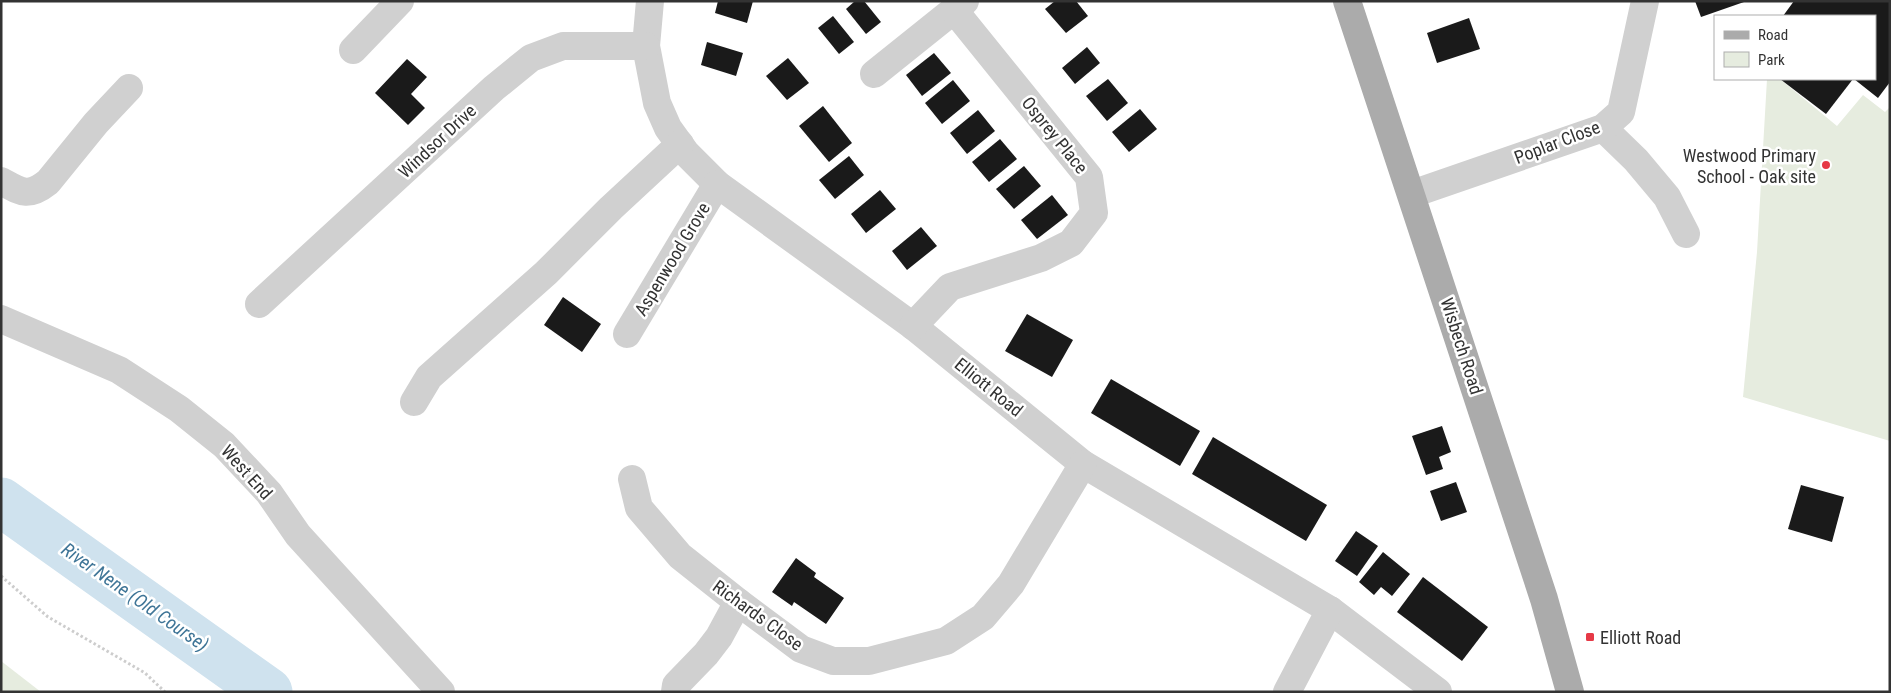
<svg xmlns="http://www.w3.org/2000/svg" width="1891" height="693" font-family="'Roboto Condensed',sans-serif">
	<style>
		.green { fill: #e6ecdf }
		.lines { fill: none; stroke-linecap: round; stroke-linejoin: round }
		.river { stroke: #cfe2ee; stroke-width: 49 }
		.building { fill: #1a1a1a }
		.path { stroke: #cdcdcd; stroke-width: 3; stroke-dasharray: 2.5 2.5; stroke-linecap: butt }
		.minor { stroke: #d0d0d0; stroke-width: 28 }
		.major { stroke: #ababab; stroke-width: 28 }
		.poi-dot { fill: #e63946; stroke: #fff; stroke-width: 2 }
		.labels { text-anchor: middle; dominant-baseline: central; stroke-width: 5; stroke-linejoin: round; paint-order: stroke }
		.street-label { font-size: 18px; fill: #333; stroke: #fff }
		.poi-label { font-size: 18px; fill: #333; stroke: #fff; text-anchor: end }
		.water-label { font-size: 19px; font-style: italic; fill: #3f7597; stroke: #fff }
	</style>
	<rect width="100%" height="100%" fill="#fff"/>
	<g class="green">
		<polygon points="1767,79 1780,79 1837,126 1863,95 1885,112 1890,107 1890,441 1743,397 1757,252"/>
		<polygon points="1,661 41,692 1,692"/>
	</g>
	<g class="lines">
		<polyline class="river" points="1,502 268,692"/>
	</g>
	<g class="building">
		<polygon points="718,1 753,1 747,23 715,13"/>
		<polygon points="855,1 864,1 881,22 866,34 846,9"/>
		<polygon points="1055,1 1076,1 1088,16 1066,33 1045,9"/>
		<polygon points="1695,1 1744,1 1744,2 1701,17"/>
		<polygon points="1794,1 1890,1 1890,82 1878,98 1854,79 1875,79 1875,16 1783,16"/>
		<polygon points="833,16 854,42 839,54 818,28"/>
		<polygon points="1469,18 1480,49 1437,63 1427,33"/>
		<polygon points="707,42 743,53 736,76 701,65"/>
		<polygon points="1087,47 1100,63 1075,84 1062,68"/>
		<polygon points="934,53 951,73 922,96 906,75"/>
		<polygon points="788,58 809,83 787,100 766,76"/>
		<polygon points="407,59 427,77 411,94 425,108 408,125 375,93"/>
		<polygon points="1108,79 1128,103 1107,121 1086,96"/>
		<polygon points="1780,79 1853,79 1826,114"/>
		<polygon points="953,80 970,101 942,124 925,103"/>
		<polygon points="823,106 852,143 829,162 799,126"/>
		<polygon points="1140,109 1157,129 1129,152 1112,132"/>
		<polygon points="978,110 995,131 967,154 950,133"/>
		<polygon points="1000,139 1017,159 989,182 972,162"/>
		<polygon points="849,156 864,175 835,199 819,180"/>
		<polygon points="1024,166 1041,186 1014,209 996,189"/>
		<polygon points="880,190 896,209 866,233 851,214"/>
		<polygon points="1052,195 1068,215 1037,239 1021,220"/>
		<polygon points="921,227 937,246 907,270 892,251"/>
		<polygon points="563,297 601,324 582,352 544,325"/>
		<polygon points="1027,314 1073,340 1052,377 1005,351"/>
		<polygon points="1111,379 1200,431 1180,466 1091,413"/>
		<polygon points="1442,426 1451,452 1439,457 1443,469 1426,475 1412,436"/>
		<polygon points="1213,437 1327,505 1306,541 1192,474"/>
		<polygon points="1456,482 1467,512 1441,521 1430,491"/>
		<polygon points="1801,485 1844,497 1832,542 1788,529"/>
		<polygon points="1356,531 1378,546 1357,576 1335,561"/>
		<polygon points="1383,552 1410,574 1392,596 1381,587 1374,595 1359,582"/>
		<polygon points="796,558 816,573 814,577 844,598 826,624 794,602 792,606 772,592"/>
		<polygon points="1423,577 1488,627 1462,661 1397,612"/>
	</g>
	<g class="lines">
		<polyline class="path" points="1,576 48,617 145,673 165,692"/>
		<g class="minor">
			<polyline points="650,1 646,46 657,103 668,128 686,153 717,184 913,326 1083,464 1330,610 1438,692"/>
			<polyline points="353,50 400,1"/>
			<polyline points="874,74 965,1"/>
			<polyline points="1603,128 1636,160 1667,197 1686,234"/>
			<path d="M 1,181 C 21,192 28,198 48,182 L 96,123 L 129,88"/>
			<polyline points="1412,194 1603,128 1621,112 1645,1"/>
			<polyline points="259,304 494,88 531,58 563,46 646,46"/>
			<polyline points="1,319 119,370 179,409 224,445 269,493 298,535 441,692"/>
			<polyline points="913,326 950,287 1041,258 1071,243 1094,213 1089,177 954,10"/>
			<polyline points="627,334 717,184"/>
			<polyline points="414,402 429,377 546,273 611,208 680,144"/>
			<polyline points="632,479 639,508 680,556 738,602 801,649 833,661 869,661 946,641 983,617 1011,584 1083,464"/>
			<polyline points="675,692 676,685 706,654 719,637 738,602"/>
			<polyline points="1287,692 1330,610"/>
		</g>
		<polyline class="major" points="1347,1 1544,599 1570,692"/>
	</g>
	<g class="poi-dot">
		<circle cx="1826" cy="165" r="5"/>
		<rect x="1585" y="632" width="10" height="10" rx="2.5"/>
	</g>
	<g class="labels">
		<g class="street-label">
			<text transform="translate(1055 135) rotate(51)">Osprey Place</text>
			<text transform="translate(437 141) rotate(-43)">Windsor Drive</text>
			<text transform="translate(1557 142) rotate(-21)">Poplar Close</text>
			<text transform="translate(672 259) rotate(-59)">Aspenwood Grove</text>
			<text transform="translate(1462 346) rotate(72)">Wisbech Road</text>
			<text transform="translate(989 387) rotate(39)">Elliott Road</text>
			<text transform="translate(247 472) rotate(48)">West End</text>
			<text transform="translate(758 615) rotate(36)">Richards Close</text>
		</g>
		<g class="poi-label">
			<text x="1816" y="155">Westwood Primary<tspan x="1816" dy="21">School - Oak site</tspan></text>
			<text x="1600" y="637" text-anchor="start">Elliott Road</text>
		</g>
		<g class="water-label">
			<text transform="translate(135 597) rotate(35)">River Nene (Old Course)</text>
		</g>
	</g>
	<rect width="1891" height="693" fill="none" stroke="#333333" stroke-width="5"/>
	<rect x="1714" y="15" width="162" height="65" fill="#ffffff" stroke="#adadad"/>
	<rect x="1724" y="31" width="25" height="8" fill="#ababab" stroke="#adadad"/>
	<text x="1758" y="40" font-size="15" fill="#333333">Road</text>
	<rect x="1724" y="52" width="25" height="15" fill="#e6ecdf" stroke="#adadad"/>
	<text x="1758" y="65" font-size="15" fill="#333333">Park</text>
</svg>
